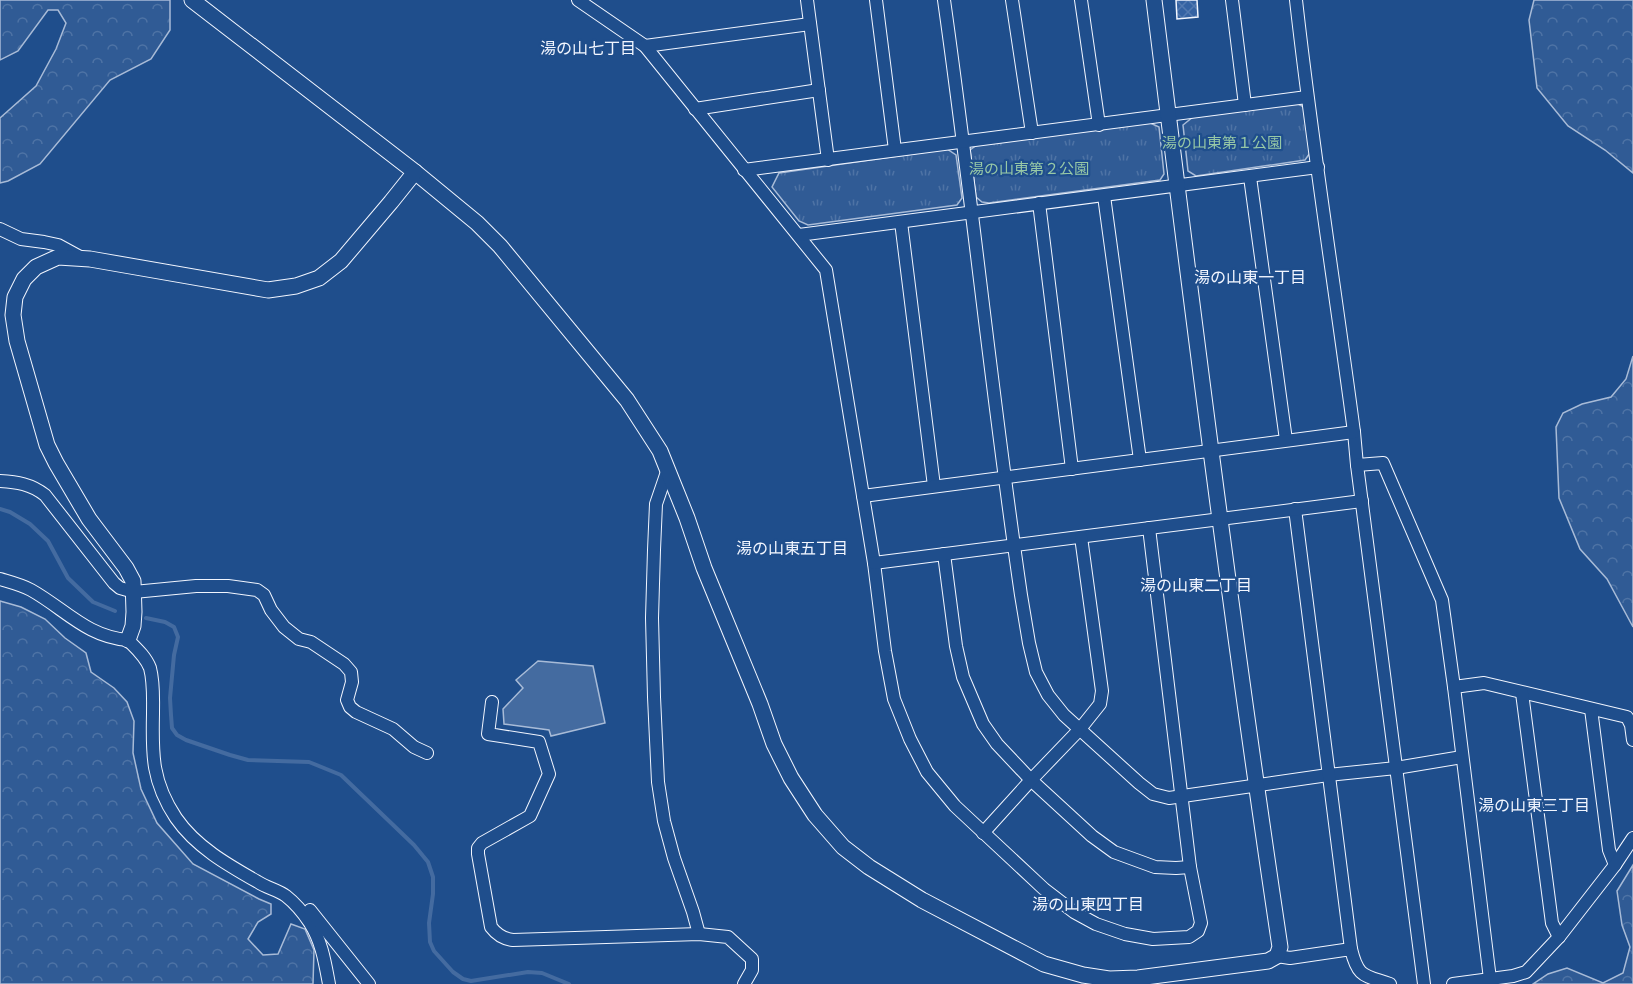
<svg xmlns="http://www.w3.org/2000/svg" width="1633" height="984" font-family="Inter,'Noto Sans JP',sans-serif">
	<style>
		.grass { fill: url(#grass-tufts); stroke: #a8bbd7; stroke-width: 1.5 }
		.forest { fill: url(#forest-crowns); stroke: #a8bbd7; stroke-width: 1.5 }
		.water { fill: #446ba0; stroke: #a8bbd7; stroke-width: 1.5 }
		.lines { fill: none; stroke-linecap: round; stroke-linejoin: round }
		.stream { stroke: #446ba0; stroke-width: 4 }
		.building { fill: url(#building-cross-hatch); stroke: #f2f6ff; stroke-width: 1.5 }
		.minor-casing { stroke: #f2f6ff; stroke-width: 14 }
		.tertiary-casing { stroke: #f2f6ff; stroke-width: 17 }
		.minor { stroke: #1f4e8c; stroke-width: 12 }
		.tertiary { stroke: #1f4e8c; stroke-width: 15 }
		.labels { text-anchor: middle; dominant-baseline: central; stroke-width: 4.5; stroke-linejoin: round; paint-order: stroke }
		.park-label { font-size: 15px; fill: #97c8a6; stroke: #1f4e8c }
		.neighbourhood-label { font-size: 16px; fill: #f2f6ff; stroke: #1f4e8c }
	</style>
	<defs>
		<pattern id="grass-tufts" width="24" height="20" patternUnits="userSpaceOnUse" patternTransform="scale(1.5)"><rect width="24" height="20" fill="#305b95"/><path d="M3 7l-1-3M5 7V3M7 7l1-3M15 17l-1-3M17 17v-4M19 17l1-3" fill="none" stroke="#4e73a5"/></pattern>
		<pattern id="forest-crowns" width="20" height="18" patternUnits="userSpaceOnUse" patternTransform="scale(1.5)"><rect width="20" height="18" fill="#305b95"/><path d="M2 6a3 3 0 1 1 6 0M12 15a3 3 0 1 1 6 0" fill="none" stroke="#4e73a5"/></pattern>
		<pattern id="building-cross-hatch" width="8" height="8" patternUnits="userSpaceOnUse" patternTransform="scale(1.5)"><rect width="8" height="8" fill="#3563a3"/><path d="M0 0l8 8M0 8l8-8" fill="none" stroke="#537ab1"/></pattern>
	</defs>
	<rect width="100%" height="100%" fill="#1f4e8c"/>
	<g class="grass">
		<polygon points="1296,103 1304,107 1310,153 1305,160 1196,176 1188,171 1183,125 1193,117"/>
		<polygon points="1148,122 1159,127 1164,174 1160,180 989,203 982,202 976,197 970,150 977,145"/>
		<polygon points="947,149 956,155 962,198 957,205 808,225 799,221 772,187 779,173"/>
	</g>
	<g class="forest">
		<polygon points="0,0 170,0 170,30 151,59 110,80 40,164 8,181 0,183 0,118 36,86 56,49 66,23 58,10 48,10 18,51 0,60"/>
		<polygon points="1534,0 1633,0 1633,173 1605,150 1568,126 1537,88 1529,20"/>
		<polygon points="1633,356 1633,627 1607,579 1580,549 1559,498 1556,427 1563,413 1582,404 1611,397 1626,379"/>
		<polygon points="0,601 21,607 45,619 65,638 86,653 91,672 114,688 127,702 134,721 133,753 141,789 157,823 193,864 259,899 271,904 271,914 258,922 248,939 263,955 278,954 291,924 305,929 314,950 313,984 0,984"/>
		<polygon points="1633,865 1633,984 1533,984 1548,974 1567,968 1603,983 1623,973 1630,947 1622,925 1617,891"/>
	</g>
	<polygon class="water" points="538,661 593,666 605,723 551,736 549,730 504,724 503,709 523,688 516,680"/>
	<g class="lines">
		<g class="stream">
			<polyline points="0,509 10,512 30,524 48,541 68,578 93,602 115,611"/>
			<polyline points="146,618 165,622 174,627 178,637 174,655 170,698 171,715 172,728 177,735 186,740 230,755 248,760 309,762 341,775 414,845 428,862 433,877 433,894 429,923 430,942 434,951 453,972 463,979 471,981 528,972 542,973 569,984"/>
		</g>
	</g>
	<polygon class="building" points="1176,0 1197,0 1198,17 1177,19"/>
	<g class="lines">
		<g class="minor-casing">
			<g id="minor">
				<polyline points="578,0 645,46 826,270 874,563 885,651 894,699 910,739 927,772 955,806 1044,889 1074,912 1096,924 1125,934 1153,939 1189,937 1198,931 1201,923 1190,867 1149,528"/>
				<polyline points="807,0 828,160"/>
				<polyline points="876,0 895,150"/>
				<path d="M 944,0 C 972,198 992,397 1021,595 L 1029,643 L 1036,672 L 1048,695 L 1064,715 L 1139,783 L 1153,794 L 1169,798 L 1328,775 L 1396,768 L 1462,757"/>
				<polyline points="1012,0 1032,133"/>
				<polyline points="1081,0 1099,125"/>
				<polyline points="1232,0 1245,105"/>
				<path d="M 1296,0 C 1312,144 1335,288 1354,432 L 1357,465 L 1424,984"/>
				<polyline points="645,46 810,24"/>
				<polyline points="695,109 819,90"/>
				<polyline points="744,170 1307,97"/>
				<polyline points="1250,177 1286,440"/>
				<polyline points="1104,196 1140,460"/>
				<polyline points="1039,203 1072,469"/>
				<polyline points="901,222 934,486"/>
				<polyline points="0,229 21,239 44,242 58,245 80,257"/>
				<polyline points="799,235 1318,167"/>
				<polyline points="1357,465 1383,463 1442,600 1454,687 1484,683 1627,717 1631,725 1633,740"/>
				<polyline points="668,469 656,504 654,550 652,618 654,697 658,782 664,821 674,858 693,912 699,934"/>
				<path d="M 0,481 C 17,482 31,484 45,495 L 114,583 L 120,588 L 134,592 L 196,586 L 228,586 L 257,590 L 264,595 L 271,610 L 284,627 L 299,639 L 311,642 L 344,664 L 351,672 L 352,682 L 347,700 L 350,707 L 356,712 L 393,729 L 414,747 L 427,753"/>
				<polyline points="863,496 1354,432"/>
				<polyline points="1295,509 1351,949"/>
				<polyline points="944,554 956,646 963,677 983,724 997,744 1031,780 1092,836 1114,852 1155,867 1176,868 1190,867"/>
				<polyline points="874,563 1362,501"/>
				<path d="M 0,579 C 10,582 22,585 31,590 C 65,609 87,637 128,640 C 136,648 146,657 150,668 C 154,683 153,699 153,714 C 152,755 152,782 176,818 C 196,847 228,865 258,882 C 267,888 278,890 286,896 C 295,903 304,914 310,923 C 322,942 325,963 329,984"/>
				<polyline points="1454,687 1490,979"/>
				<polyline points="1522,693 1552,923 1559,937"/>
				<path d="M 492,702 L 488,734 L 539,742 L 549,774 L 530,816 L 482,843 L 478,848 L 478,854 L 491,927 C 497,935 504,939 513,940 L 699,934 L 728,937 L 752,959 L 752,970 L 744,984"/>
				<polyline points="1591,709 1609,850 1615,865"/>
				<polyline points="983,833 1031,780 1080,729 1100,704 1102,691 1081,537"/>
				<polyline points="310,910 369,984"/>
				<path d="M 1277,956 L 1290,958 L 1351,949 C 1358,978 1364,975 1390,984"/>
				<polyline points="1453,984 1513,976 1526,972 1559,937 1615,865 1633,838"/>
			</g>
		</g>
		<g class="tertiary-casing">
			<g id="tertiary">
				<path d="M 192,0 L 415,172 L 477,223 L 500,246 L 627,400 L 660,451 L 687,518 L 704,568 L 760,704 L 774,744 L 791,778 L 815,815 L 843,847 L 869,867 L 922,900 L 1044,964 L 1083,975 L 1109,979 L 1138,978 L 1268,961 L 1277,956 L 1280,947 C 1233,632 1193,316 1154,0"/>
				<polyline points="128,640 133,626 134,612 133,581 126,568 89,519 56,463 47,445 17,341 13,315 15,297 24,279 36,267 58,257 90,259 268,290 296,286 319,278 341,261 391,202 415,172"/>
			</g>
		</g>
		<use href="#minor" class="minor"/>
		<use href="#tertiary" class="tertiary"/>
	</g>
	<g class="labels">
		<g class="park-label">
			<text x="1222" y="142">湯の山東第１公園</text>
			<text x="1029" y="168">湯の山東第２公園</text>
		</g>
		<g class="neighbourhood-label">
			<text x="588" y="48">湯の山七丁目</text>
			<text x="1250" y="277">湯の山東一丁目</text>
			<text x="792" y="548">湯の山東五丁目</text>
			<text x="1196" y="585">湯の山東二丁目</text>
			<text x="1534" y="805">湯の山東三丁目</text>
			<text x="1088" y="904">湯の山東四丁目</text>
		</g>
	</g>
</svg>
